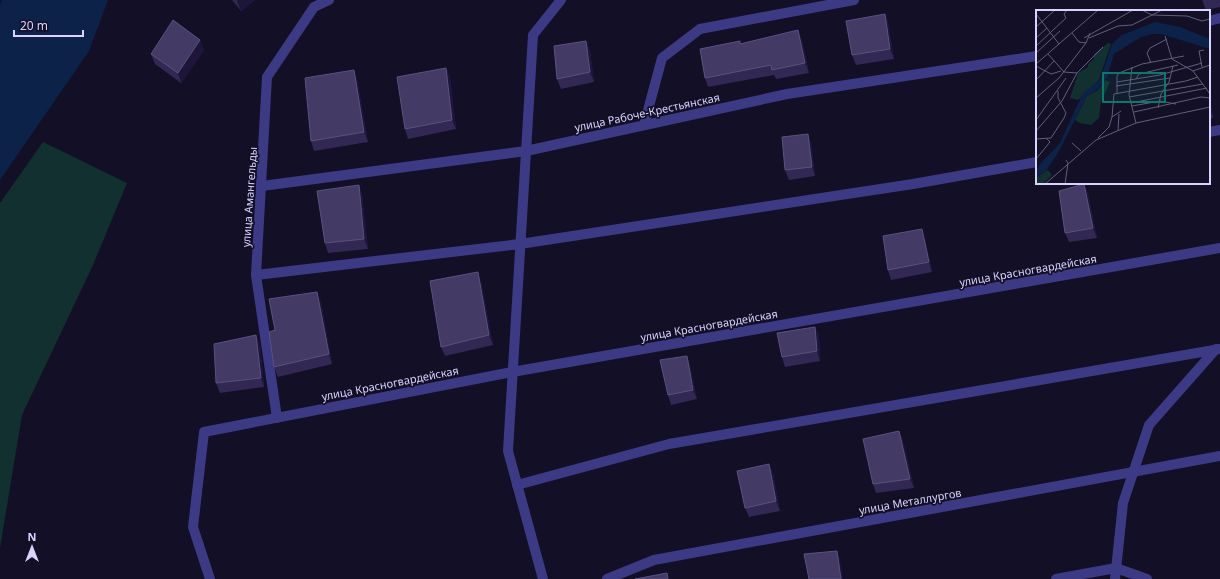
<svg xmlns="http://www.w3.org/2000/svg" width="1220" height="579" font-family="'Noto Sans',sans-serif">
	<style>
		.green { fill: #12302f }
		.water { fill: #0c2248 }
		.lines { fill: none; stroke-linecap: round; stroke-linejoin: round }
		.street { stroke: #3d3a85; stroke-width: 10 }
		.wall { fill: #312854 }
		.shaded-wall { fill: #1d163a }
		.building { fill: #433a66; stroke: #5a527e }
		.labels { text-anchor: middle; dominant-baseline: central; stroke-width: 3.5; stroke-linejoin: round; paint-order: stroke }
		.street-label { font-size: 11px; fill: #d9d4ff; stroke: #130f26 }
		.inset-road { fill: none; stroke: #625e7d; stroke-width: 1 }
		.view { fill: #0f766e; fill-opacity: 0.15; stroke: #0f766e; stroke-width: 2 }
		.inset-edge { fill: none; stroke: #d9d4ff; stroke-width: 2 }
	</style>
	<rect width="100%" height="100%" fill="#130f26"/>
	<polygon class="green" points="43,142 127,183 93,265 22,415 0,548 0,203"/>
	<polygon class="water" points="2,0 108,0 89,51 0,180 0,5"/>
	<g class="lines">
		<g class="street">
			<polyline points="1209,21 1220,18"/>
			<polyline points="644,125 662,58 700,29 854,0"/>
			<polyline points="1209,132 1220,130"/>
			<polyline points="262,186 526,151 787,94 1037,56"/>
			<polyline points="256,275 520,244 913,184 1037,162"/>
			<polyline points="277,418 256,275 267,77 314,7 329,0"/>
			<polyline points="517,485 669,444 1220,349"/>
			<polyline points="210,579 193,527 204,432 512,372 1220,248"/>
			<polyline points="543,579 508,451 533,35 561,0"/>
			<polyline points="607,579 654,560 1220,456"/>
			<polyline points="1056,579 1116,568 1147,579"/>
			<polyline points="1115,579 1123,503 1149,425 1216,349"/>
		</g>
	</g>
	<g class="wall">
		<polygon points="232,0 255,0 241,11"/>
		<polygon points="1202,0 1220,0 1220,7 1206,10"/>
		<polygon points="885,14 888,23 894,59 856,65 852,55"/>
		<polygon points="802,40 809,73 776,79 774,75 708,87 705,78 741,44"/>
		<polygon points="586,41 590,51 594,82 561,89 557,79"/>
		<polygon points="204,50 181,83 155,64 151,54"/>
		<polygon points="446,68 450,78 456,129 408,139 405,129"/>
		<polygon points="354,70 357,80 368,142 314,151 311,141"/>
		<polygon points="1209,93 1213,118 1209,119"/>
		<polygon points="808,134 811,144 815,176 789,180 785,170"/>
		<polygon points="1084,184 1088,194 1097,238 1069,242 1065,233"/>
		<polygon points="359,185 362,195 368,249 328,253 325,243"/>
		<polygon points="925,239 932,272 891,280 888,270"/>
		<polygon points="481,282 493,345 445,356 441,347"/>
		<polygon points="321,302 332,364 278,377 274,367 275,330"/>
		<polygon points="815,327 819,336 820,361 785,367 782,357"/>
		<polygon points="256,335 260,344 264,387 220,393 216,383"/>
		<polygon points="687,356 690,366 697,399 671,405 668,395"/>
		<polygon points="899,431 903,441 914,488 876,493 873,484"/>
		<polygon points="769,464 773,473 780,511 749,517 745,508"/>
	</g>
	<g class="shaded-wall">
		<polygon points="238,0 255,0 241,11 237,1"/>
		<polygon points="885,14 888,23 894,59 890,49"/>
		<polygon points="798,30 802,40 809,73 805,63"/>
		<polygon points="200,40 204,50 181,83 178,73"/>
		<polygon points="586,41 590,51 594,82 590,72"/>
		<polygon points="446,68 450,78 456,129 452,120"/>
		<polygon points="354,70 357,80 368,142 364,132"/>
		<polygon points="1209,93 1213,118 1209,106"/>
		<polygon points="808,134 811,144 815,176 812,167"/>
		<polygon points="1084,184 1088,194 1097,238 1093,228"/>
		<polygon points="359,185 362,195 368,249 364,239"/>
		<polygon points="922,229 925,239 932,272 929,262"/>
		<polygon points="478,272 481,282 493,345 489,335"/>
		<polygon points="317,292 321,302 332,364 329,354"/>
		<polygon points="815,327 819,336 820,361 817,351"/>
		<polygon points="256,335 260,344 264,387 261,378"/>
		<polygon points="687,356 690,366 697,399 693,390"/>
		<polygon points="899,431 903,441 914,488 910,479"/>
		<polygon points="769,464 773,473 780,511 776,501"/>
		<polygon points="837,551 840,560 843,579 841,579"/>
	</g>
	<g class="building">
		<polygon points="885,14 890,49 852,55 846,21"/>
		<polygon points="173,20 200,40 178,73 151,54"/>
		<polygon points="798,30 805,63 772,70 771,65 705,78 700,49 740,41 740,44"/>
		<polygon points="586,41 590,72 557,79 554,46"/>
		<polygon points="446,68 452,120 405,129 397,77"/>
		<polygon points="354,70 364,132 311,141 305,78"/>
		<polygon points="808,134 812,167 785,170 782,137"/>
		<polygon points="1084,184 1093,228 1065,233 1059,191"/>
		<polygon points="359,185 364,239 325,243 317,191"/>
		<polygon points="922,229 929,262 888,270 883,236"/>
		<polygon points="478,272 489,335 441,347 430,281"/>
		<polygon points="317,292 329,354 274,367 269,332 275,330 269,299"/>
		<polygon points="815,327 817,351 782,357 777,333"/>
		<polygon points="256,335 261,378 216,383 214,344"/>
		<polygon points="687,356 693,390 668,395 660,360"/>
		<polygon points="899,431 910,479 873,484 863,439"/>
		<polygon points="769,464 776,501 745,508 737,471"/>
		<polygon points="837,551 841,579 809,579 804,554"/>
		<polygon points="667,573 668,579 635,579"/>
	</g>
	<g class="labels">
		<g class="street-label">
			<text transform="translate(647 112) rotate(-12)">улица Рабоче-Крестьянская</text>
			<text transform="translate(249 197) rotate(-86)">улица Амангельды</text>
			<text transform="translate(1028 270) rotate(-10)">улица Красногвардейская</text>
			<text transform="translate(709 325) rotate(-10)">улица Красногвардейская</text>
			<text transform="translate(390 383) rotate(-11)">улица Красногвардейская</text>
			<text transform="translate(910 501) rotate(-10)">улица Металлургов</text>
		</g>
	</g>
	<g transform="translate(1036 10)">
		<rect width="174" height="174" fill="#130f26"/>
		<path d="M 72,33 L 75,34 L 63,70 L 42,90 L 34,88 L 42,63 L 52,57 L 52,54 L 58,49 L 58,44 ZM 69,70 L 74,72 L 65,92 L 63,108 L 55,115 L 44,113 L 39,110 L 51,86 L 62,80 ZM 12,160 L 16,165 L 7,174 L 0,174 L 1,167 Z" fill="#12302f"/>
		<path d="M 119,12 L 144,17 L 174,29 L 174,39 L 125,24 L 116,24 L 105,27 L 78,44 L 72,65 L 62,79 L 51,86 L 22,143 L 10,161 L 0,167 L 0,160 L 5,153 L 24,133 L 47,83 L 64,70 L 76,34 L 86,25 Z" fill="#0c2248"/>
		<path class="inset-road" d="M 106,0 L 116,5 L 151,6 L 166,11 L 174,9M 0,4 L 23,34M 0,17 L 19,0M 36,23 L 43,32 L 50,33M 129,26 L 136,49M 0,28 L 11,18M 48,28 L 97,0M 53,28 L 82,16 L 96,15 L 126,0M 0,36 L 30,8 L 28,4 L 31,0M 0,43 L 24,21M 12,44 L 28,62 L 41,63M 136,49 L 157,61 L 174,84M 115,53 L 111,43 L 114,38 L 131,29M 0,54 L 62,0M 0,56 L 15,64 L 25,61M 96,57 L 93,85 L 100,113M 166,57 L 163,41 L 168,40M 157,61 L 174,55M 100,69 L 103,64 L 142,55M 0,70 L 18,51M 81,72 L 124,65 L 166,53M 80,76 L 134,68M 81,84 L 81,66 L 83,63 L 106,54 L 148,46M 93,87 L 167,74M 0,88 L 23,68 L 50,33 L 54,23M 95,93 L 171,78M 96,96 L 124,91 L 140,94M 122,98 L 125,84 L 133,72 L 137,56M 98,102 L 165,87 L 174,88M 76,107 L 78,84 L 150,71 L 162,67M 0,110 L 30,68M 82,120 L 83,104M 0,121 L 26,91 L 41,63 L 67,37M 62,128 L 73,117 L 76,107 L 85,101M 0,129 L 15,128 L 28,108 L 30,103 L 22,88 L 22,81M 36,133 L 45,141M 0,149 L 14,132 L 11,129M 9,174 L 60,130 L 100,113 L 174,97M 29,174 L 32,153 L 30,150"/>
		<path class="view" d="M 67,63 L 129,63 L 129,92 L 67,92 Z"/>
		<rect width="174" height="174" class="inset-edge"/>
	</g>
	<g transform="translate(32 547)" stroke="#130f26" stroke-width="3" paint-order="stroke">
	<path d="M0-3L7 15L0 10L-7 15Z" fill="#d9d4ff"/>
	<text y="-6" font-size="11" font-weight="bold" text-anchor="middle" fill="#d9d4ff">N</text>
	</g>
	<path d="M14 30v6h69v-6" fill="none" stroke="#d9d4ff" stroke-width="2"/>
	<text x="20" y="30" font-size="12" fill="#d9d4ff" stroke="#130f26" stroke-width="3" paint-order="stroke">20 m</text>
</svg>
